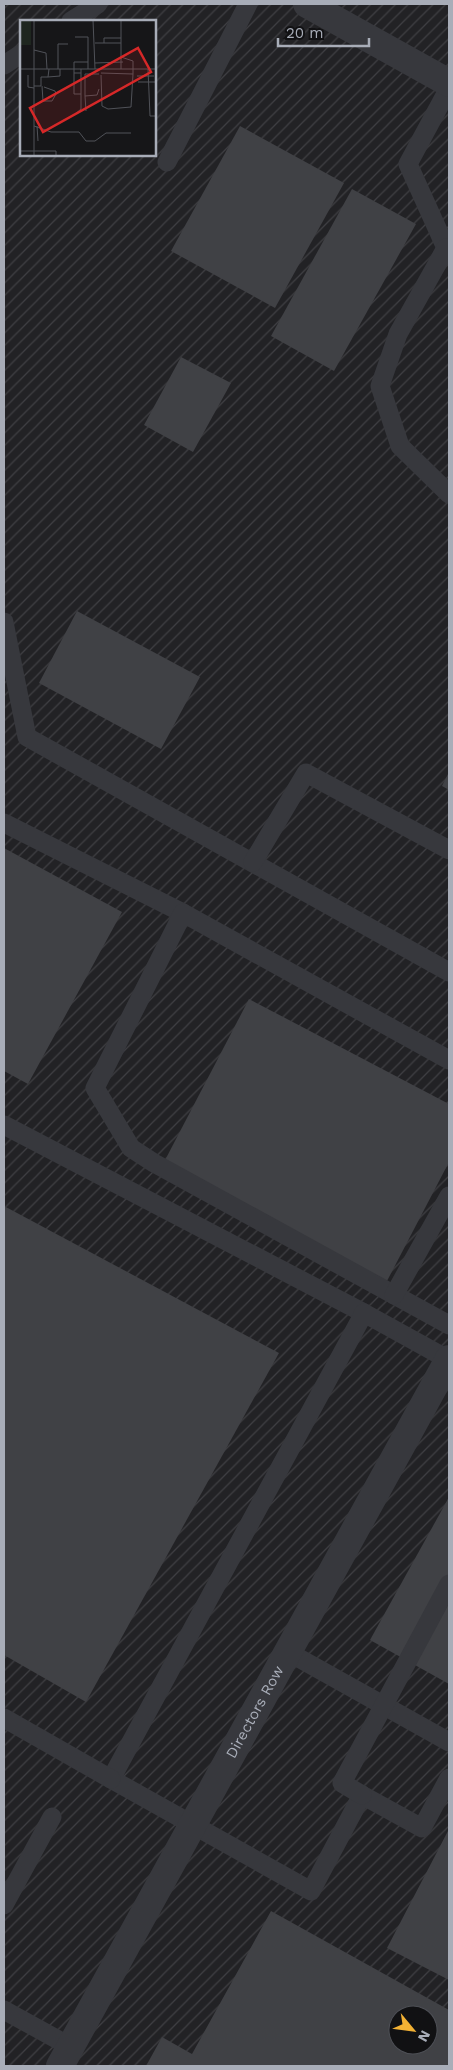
<svg xmlns="http://www.w3.org/2000/svg" width="453" height="2070" font-family="'Work Sans',sans-serif">
	<style>
		.industrial { fill: url(#industrial-furrows); fill-rule: evenodd }
		.building { fill: #404145; fill-rule: evenodd }
		.lines { fill: none; stroke-linecap: round; stroke-linejoin: round }
		.service { stroke: #37383d; stroke-width: 19 }
		.minor { stroke: #37383d; stroke-width: 28 }
		.labels { text-anchor: middle; dominant-baseline: central; stroke-width: 4; stroke-linejoin: round; paint-order: stroke }
		.street-label { font-size: 15px; fill: #a8adb8; stroke: #111113 }
		.inset-road { fill: none; stroke: #505258; stroke-width: 1 }
		.view { fill: #d62828; fill-opacity: 0.15; stroke: #d62828; stroke-width: 2.5 }
		.inset-edge { fill: none; stroke: #a8adb8; stroke-width: 2.5 }
	</style>
	<defs>
		<pattern id="industrial-furrows" width="10" height="10" patternUnits="userSpaceOnUse" patternTransform="scale(1.25)"><rect width="10" height="10" fill="#222225"/><path d="M-1 1l2-2M0 10L10 0M9 11l2-2" fill="none" stroke="#3f3f43"/></pattern>
	</defs>
	<rect width="100%" height="100%" fill="#161618"/>
	<path class="industrial" d="M 4,4 L 449,4 L 449,2066 L 4,2066 ZM 21,21 L 155,21 L 155,155 L 21,155 ZM 398,2015 L 428,2015 L 428,2045 L 398,2045 Z"/>
	<g class="building">
		<polygon points="240,126 344,183 275,308 171,251"/>
		<polygon points="352,189 416,224 334,371 271,336"/>
		<polygon points="181,357 231,383 193,452 144,425"/>
		<polygon points="77,611 200,677 161,749 39,683"/>
		<polygon points="449,772 449,790 442,786"/>
		<polygon points="4,848 122,912 28,1084 4,1071"/>
		<polygon points="249,999 449,1104 449,1162 387,1281 163,1164"/>
		<polygon points="4,1206 279,1353 86,1702 4,1655"/>
		<polygon points="449,1497 449,1684 370,1640"/>
		<polygon points="449,1829 449,1980 387,1948"/>
		<path d="M 271,1911 L 449,2010 L 449,2066 L 146,2066 L 162,2037 L 192,2054 ZM 398,2015 L 428,2015 L 428,2045 L 398,2045 Z"/>
	</g>
	<g class="lines">
		<g class="service">
			<polyline points="71,21 98,4"/>
			<polyline points="4,65 21,54"/>
			<polyline points="449,88 408,164 446,248 449,250"/>
			<polyline points="167,162 248,4"/>
			<polyline points="446,248 398,334 380,386 400,446 449,494"/>
			<polyline points="4,622 27,737 449,972"/>
			<polyline points="4,823 183,913"/>
			<polyline points="253,862 306,773 449,850"/>
			<polyline points="449,1060 183,913 95,1088 131,1148 154,1163 449,1325"/>
			<polyline points="4,1125 364,1313"/>
			<polyline points="394,1295 449,1196"/>
			<polyline points="449,1360 364,1313 111,1779 311,1891 362,1795 422,1828 449,1778"/>
			<polyline points="288,1652 449,1742"/>
			<polyline points="4,1718 111,1779"/>
			<polyline points="362,1795 342,1783 449,1584"/>
			<polyline points="4,1905 52,1817"/>
			<polyline points="4,2010 71,2047"/>
		</g>
		<g class="minor">
			<polyline points="307,4 449,83"/>
			<path id="s1" d="M 60,2066 L 449,1359"/>
		</g>
	</g>
	<g class="labels">
		<g class="street-label">
			<text stroke="none"><textPath href="#s1" startOffset="404">Directors Row</textPath></text>
		</g>
	</g>
	<g transform="translate(20 20)">
		<rect width="136" height="136" fill="#161618"/>
		<path d="M 11,0 L 11,25 L 0,25 L 0,1 Z" fill="#1e261f"/>
		<path class="inset-road" d="M 14,0 L 14,136M 73,0 L 75,49M 55,17 L 68,17 L 68,42M 75,23 L 101,23M 84,23 L 84,18 L 101,18M 14,30 L 26,33 L 27,49M 75,43 L 103,42M 0,49 L 137,49M 38,49 L 38,24 L 48,24M 101,49 L 101,0M 128,49 L 130,96 L 137,96M 54,53 L 54,74 L 61,74M 61,53 L 54,53 L 54,42 L 68,42 L 68,49M 81,53 L 113,54 L 113,41 L 101,37M 79,54 L 65,54 L 65,76 L 77,75 L 79,69M 8,55 L 8,67 L 14,68M 81,55 L 82,86 L 88,89 L 111,87 L 113,54M 117,56 L 134,56M 28,57 L 40,56 L 40,49M 118,62 L 137,62M 14,66 L 21,66 L 21,57 L 28,57 L 29,49M 65,76 L 66,91M 23,81 L 32,81 L 36,74 L 35,71 L 24,67M 14,86 L 23,81 L 22,66M 54,95 L 61,89 L 61,49M 14,106 L 31,112 L 59,112 L 66,121 L 75,121 L 86,113 L 111,113M 17,106 L 18,121M 0,131 L 36,131 L 36,136"/>
		<path class="view" d="M 118,28 L 131,52 L 23,112 L 10,88 Z"/>
		<rect width="136" height="136" class="inset-edge"/>
	</g>
	<rect width="453" height="2070" fill="none" stroke="#a8adb8" stroke-width="10"/>
	<g transform="translate(413 2030) rotate(119)"><circle r="24" fill="#111113" stroke="#4d4f55"/>
	<path d="M0-4L9 19L0 12L-9 19Z" fill="#f2b134"/>
	<text y="-8" font-size="14" font-weight="bold" text-anchor="middle" fill="#a8adb8">N</text>
	</g>
	<path d="M278 38v8h91v-8" fill="none" stroke="#a8adb8" stroke-width="2.5"/>
	<text x="286" y="38" font-size="15" fill="#a8adb8" stroke="#111113" stroke-width="4" paint-order="stroke">20 m</text>
</svg>
